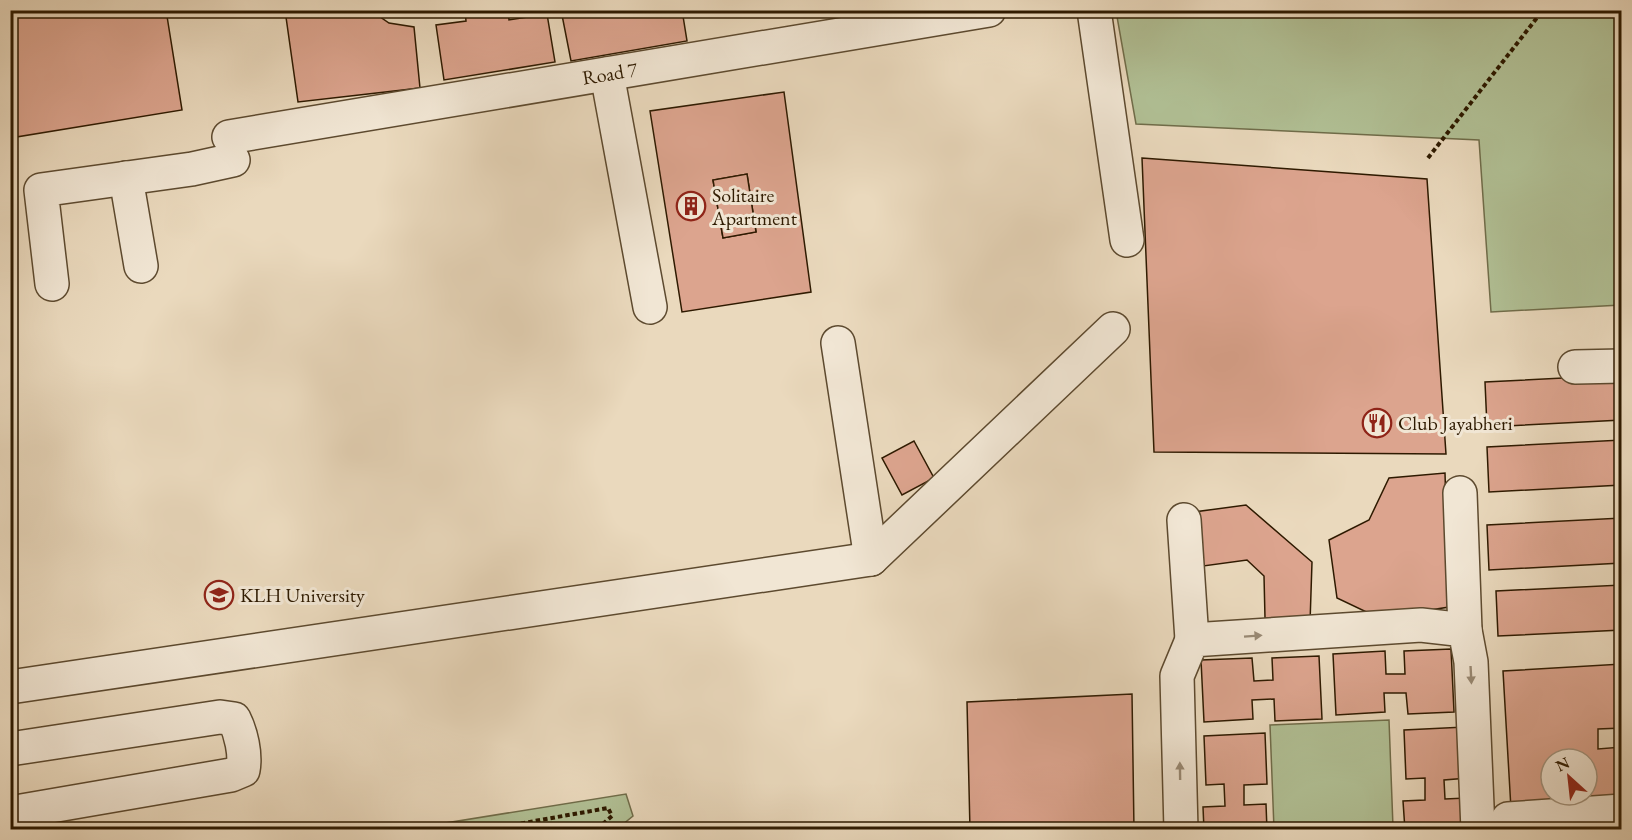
<svg xmlns="http://www.w3.org/2000/svg" width="1632" height="840" font-family="'EB Garamond',serif">
	<style>
		.green { fill: #b1c095; stroke: #706d4a; stroke-width: 1.5 }
		.building { fill: #dca48e; stroke: #2e1a00; stroke-width: 1.5; fill-rule: evenodd }
		.lines { fill: none; stroke-linecap: round; stroke-linejoin: round }
		.minor-casing { stroke: #5d4a2f; stroke-width: 36 }
		.path { stroke: #2e1a00; stroke-width: 4; stroke-dasharray: 4.5 3; stroke-linecap: butt }
		.minor { stroke: #f1e6d4; stroke-width: 33 }
		.oneway { fill: #998a75 }
		.labels { text-anchor: middle; dominant-baseline: central; stroke-width: 6; stroke-linejoin: round; paint-order: stroke }
		.street-label { font-size: 20px; fill: #2e1a00; stroke: #f1e6d4 }
		.poi-label { font-size: 20px; fill: #2e1a00; stroke: #f1e6d4; text-anchor: start }
	</style>
	<rect width="100%" height="100%" fill="#ead9bd"/>
	<filter id="stains"><feTurbulence type="fractalNoise" baseFrequency=".00333" numOctaves="4"/><feColorMatrix values="0 0 0 0 .2 0 0 0 0 .09 0 0 0 0 .02 0 0 0 .5 -.17"/></filter>
	<radialGradient id="worn" r=".72"><stop offset=".6" stop-color="#630" stop-opacity="0"/><stop offset="1" stop-color="#630" stop-opacity=".3"/></radialGradient>
	<g class="green">
		<polygon points="1116,11 1621,11 1621,305 1491,312 1479,140 1136,124"/>
		<polygon points="1389,720 1393,827 1274,829 1270,725"/>
		<polygon points="626,794 633,816 617,829 408,829"/>
	</g>
	<g class="building">
		<polygon points="10,10 166,10 182,110 10,138"/>
		<polygon points="285,10 370,10 389,23 414,27 420,88 298,102"/>
		<polygon points="465,10 508,10 509,20 547,14 555,62 444,80 436,25 466,21"/>
		<polygon points="561,10 682,10 687,41 571,61"/>
		<path d="M 784,92 L 811,292 L 682,312 L 650,111 ZM 747,174 L 756,232 L 723,238 L 713,180 Z"/>
		<polygon points="1142,158 1427,179 1446,454 1154,452"/>
		<polygon points="747,174 756,232 723,238 713,180"/>
		<polygon points="1622,375 1622,420 1487,427 1485,382"/>
		<polygon points="1622,440 1622,485 1489,492 1487,447"/>
		<polygon points="914,441 934,478 902,495 882,458"/>
		<polygon points="1445,473 1449,607 1379,618 1337,598 1329,540 1369,520 1389,478"/>
		<polygon points="1246,505 1312,562 1310,623 1265,618 1264,576 1247,560 1196,567 1194,512"/>
		<polygon points="1622,518 1622,563 1489,570 1487,525"/>
		<polygon points="1622,585 1622,630 1498,636 1496,591"/>
		<polygon points="1451,649 1454,712 1408,714 1406,693 1384,693 1385,712 1336,715 1333,654 1385,651 1386,674 1405,674 1404,651"/>
		<polygon points="1319,656 1322,719 1275,721 1274,699 1252,700 1253,719 1204,722 1201,660 1252,658 1254,681 1273,680 1272,658"/>
		<path d="M 1622,664 L 1622,728 L 1598,729 L 1598,749 L 1622,747 L 1622,802 L 1511,809 L 1503,671 ZM 1551,759 L 1587,759 L 1587,795 L 1551,795 Z"/>
		<polygon points="1132,694 1134,830 970,830 967,702"/>
		<polygon points="1465,727 1468,778 1444,780 1445,799 1466,798 1468,830 1405,830 1403,801 1425,800 1425,778 1406,779 1404,730"/>
		<polygon points="1265,733 1267,784 1244,785 1244,805 1266,804 1267,830 1204,830 1203,807 1225,806 1224,784 1206,785 1204,736"/>
	</g>
	<g class="lines">
		<g class="minor-casing">
			<g id="minor">
				<polyline points="1094,10 1127,240"/>
				<polyline points="607,74 650,307"/>
				<path id="s1" d="M 229,137 L 989,10"/>
				<polyline points="126,178 141,266"/>
				<polyline points="52,284 41,190 192,169 233,160"/>
				<polyline points="838,343 871,559"/>
				<polyline points="1575,367 1622,366"/>
				<polyline points="1460,493 1465,630"/>
				<polyline points="1184,520 1192,640"/>
				<polyline points="10,687 871,559 1113,329"/>
				<path d="M 10,749 L 220,717 L 234,719 C 241,733 246,754 243,770 L 231,775 L 10,813"/>
				<polyline points="1508,819 1622,811"/>
				<polyline points="1181,830 1177,676 1192,640 1421,625 1465,630 1471,662 1478,830"/>
			</g>
		</g>
		<g class="path">
			<polyline points="1428,158 1543,10"/>
			<polyline points="484,830 608,808 612,816 596,830"/>
		</g>
		<use href="#minor" class="minor"/>
	</g>
	<defs><path id="oneway-solid" d="M-6-.8H1V-3.2L6.5 0L1 3.2V.8H-6Z" transform="scale(1.5)"/></defs>
	<g class="oneway">
		<use href="#oneway-solid" transform="translate(1253 636) rotate(-4)"/>
		<use href="#oneway-solid" transform="translate(1471 675) rotate(87)"/>
		<use href="#oneway-solid" transform="translate(1180 771) rotate(-91)"/>
	</g>
	<defs>
		<g id="building-ring" transform="scale(1.5)"><circle r="9.5" fill="#f1e6d4" stroke="#8f2418" stroke-width="1.5"/><path d="M-4-6H4V6H1V3H-1V6H-4ZM-2.5-4.3h1.7v1.8h-1.7ZM.8-4.3h1.7v1.8H.8ZM-2.5-1h1.7V.8h-1.7ZM.8-1h1.7V.8H.8Z" fill="#8f2418"/></g>
		<g id="restaurant-ring" transform="scale(1.5)"><circle r="9.5" fill="#f1e6d4" stroke="#8f2418" stroke-width="1.5"/><path d="M-5-6h1v4h1v-4h1v4h1v-4h1v5L-1.5 .5V6h-2V.5L-5-1ZM5-6V6H3V1.5H1.5Q1.5-4 5-6Z" fill="#8f2418"/></g>
		<g id="university-ring" transform="scale(1.5)"><circle r="9.5" fill="#f1e6d4" stroke="#8f2418" stroke-width="1.5"/><path d="M0-5L7-2L0 1L-7-2ZM-4 1L0 2.5L4 1V4Q0 6-4 4Z" fill="#8f2418"/></g>
	</defs>
	<g fill-rule="evenodd">
		<use href="#building-ring" x="691" y="206"/>
		<use href="#restaurant-ring" x="1377" y="423"/>
		<use href="#university-ring" x="219" y="595"/>
	</g>
	<g class="labels">
		<g class="street-label">
			<text stroke="none"><textPath href="#s1" startOffset="386">Road 7</textPath></text>
		</g>
		<g class="poi-label">
			<text x="712" y="195">Solitaire<tspan x="712" dy="23">Apartment</tspan></text>
			<text x="1398" y="423">Club Jayabheri</text>
			<text x="240" y="595">KLH University</text>
		</g>
	</g>
	<rect width="1632" height="840" fill="none" stroke="#ead9bd" stroke-width="36"/>
	<rect x="12" y="12" width="1608" height="816" fill="none" stroke="#2e1a00" stroke-width="3"/>
	<rect x="18" y="18" width="1596" height="804" fill="none" stroke="#2e1a00" stroke-width="1.5"/>
	<g transform="translate(1569 777) rotate(333)"><circle r="28" fill="#f1e6d4" stroke="#a3947f" stroke-width="1.5"/>
	<path d="M0-4.5L10 22L0 15L-10 22Z" fill="#8f2418"/>
	<text y="-9" font-size="16" font-weight="bold" text-anchor="middle" fill="#2e1a00">N</text>
	</g>
	<rect width="100%" height="100%" filter="url(#stains)"/>
	<rect width="100%" height="100%" fill="url(#worn)"/>
</svg>
